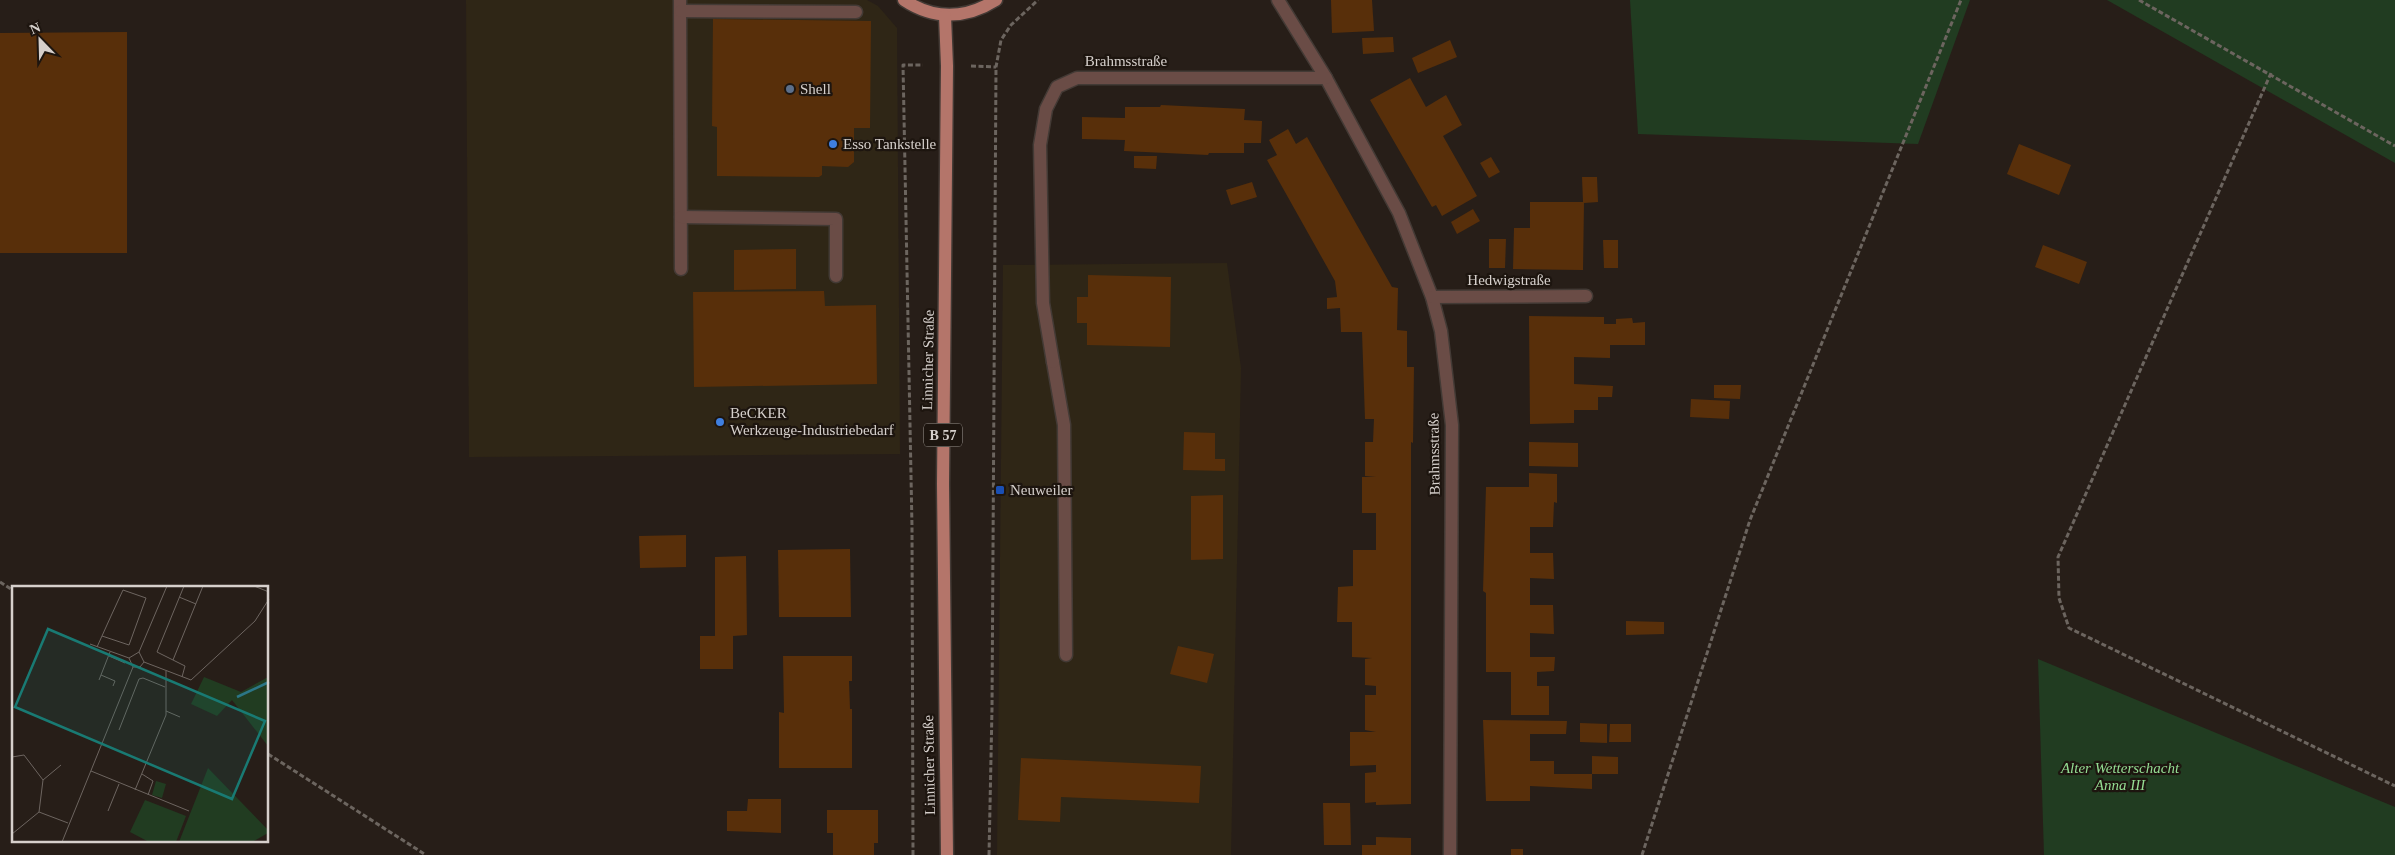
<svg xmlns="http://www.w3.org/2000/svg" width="2395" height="855" font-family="Georgia,serif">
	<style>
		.commercial { fill: #2f2616 }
		.green { fill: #213c21 }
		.building { fill: #582f0a }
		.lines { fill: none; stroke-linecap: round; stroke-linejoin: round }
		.service-casing { stroke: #433a35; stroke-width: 15 }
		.minor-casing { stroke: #433a35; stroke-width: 15 }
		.primary-casing { stroke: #433a35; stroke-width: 15 }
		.path { stroke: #6c655f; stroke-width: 3; stroke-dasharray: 5 2.5; stroke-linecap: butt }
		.service { stroke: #6a4c46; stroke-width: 12 }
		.minor { stroke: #6a4c46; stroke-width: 12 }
		.primary { stroke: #b4756a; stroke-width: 12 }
		.service-dot { fill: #5c6f8a; stroke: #1d150f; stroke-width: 2 }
		.shop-dot { fill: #3f7fe0; stroke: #1d150f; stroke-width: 2 }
		.transit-dot { fill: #1a4fb4; stroke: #1d150f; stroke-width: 2 }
		.labels { text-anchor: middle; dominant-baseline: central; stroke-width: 4.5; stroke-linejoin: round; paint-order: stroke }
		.shield { fill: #1d150f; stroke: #9e9893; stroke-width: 1 }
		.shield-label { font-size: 14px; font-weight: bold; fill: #d6d0cc }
		.street-label { font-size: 15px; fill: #d6d0cc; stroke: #1d150f }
		.poi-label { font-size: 15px; fill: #d6d0cc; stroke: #1d150f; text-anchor: start }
		.park-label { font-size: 15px; font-style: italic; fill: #94dd93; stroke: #1d150f }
		.inset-river { fill: none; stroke: #2c7687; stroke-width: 2.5 }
		.inset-road { fill: none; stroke: #6d6560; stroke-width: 1 }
		.view { fill: #197a73; fill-opacity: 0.15; stroke: #197a73; stroke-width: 2.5 }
		.inset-edge { fill: none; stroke: #d6d0cc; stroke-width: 2.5 }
	</style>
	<rect width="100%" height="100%" fill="#271e18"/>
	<g class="commercial">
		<polygon points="466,0 867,0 878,6 897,28 900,454 469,457"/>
		<polygon points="1227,263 1241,368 1231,855 997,855 1003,265"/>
	</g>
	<g class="green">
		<polygon points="1630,0 1970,0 1918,144 1638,134"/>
		<polygon points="2107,0 2395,0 2395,163"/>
		<polygon points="2038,659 2395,807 2395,855 2044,855"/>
	</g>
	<g class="building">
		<polygon points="1331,0 1372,0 1374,31 1332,33"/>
		<polygon points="713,19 871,21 870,128 854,128 854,162 848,167 822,166 822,175 819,177 717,176 717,127 712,126"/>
		<polygon points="127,32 127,253 0,253 0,33"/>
		<polygon points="1393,37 1394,52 1363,54 1362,38"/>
		<polygon points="1450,40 1457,57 1418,73 1412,58"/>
		<polygon points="1410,78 1426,107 1446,95 1462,125 1443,136 1477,196 1442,216 1436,205 1432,207 1370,100"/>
		<polygon points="1161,105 1245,109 1244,120 1262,121 1261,143 1244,143 1244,153 1209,153 1208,155 1124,151 1125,140 1082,139 1082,117 1125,118 1125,107 1160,107"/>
		<polygon points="1288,129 1296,144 1307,137 1392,287 1398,288 1397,330 1407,331 1407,367 1414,367 1413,443 1411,442 1411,804 1376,805 1376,802 1365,803 1365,773 1376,772 1376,765 1350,766 1350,732 1376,732 1365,730 1365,695 1376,695 1376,686 1365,685 1365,659 1372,658 1352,657 1352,622 1337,622 1338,587 1353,586 1353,550 1376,550 1376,513 1362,513 1362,477 1376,477 1365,476 1365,442 1373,442 1374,419 1365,419 1362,332 1341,332 1340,308 1327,309 1327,298 1337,297 1335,281 1267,160 1277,155 1269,140"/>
		<polygon points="2019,144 2071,165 2059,195 2007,174"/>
		<polygon points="1134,156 1157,156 1156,169 1134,168"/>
		<polygon points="1491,157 1500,172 1489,178 1480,163"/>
		<polygon points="1582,177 1597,177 1598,202 1584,203 1583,270 1513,269 1514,228 1530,228 1530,202 1583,202"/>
		<polygon points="1252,182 1257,197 1231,205 1226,190"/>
		<polygon points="1473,209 1480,221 1457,234 1451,222"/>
		<polygon points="1489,239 1506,239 1505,268 1489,268"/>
		<polygon points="1603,240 1618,240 1618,268 1604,268"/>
		<polygon points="2043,245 2087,262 2079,284 2035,267"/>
		<polygon points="796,249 796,289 734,290 734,250"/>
		<polygon points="1088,275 1171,277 1170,347 1087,345 1087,323 1077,323 1077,297 1088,297"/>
		<polygon points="824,291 825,306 876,305 877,384 694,387 693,292"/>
		<polygon points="1529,316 1604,317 1604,324 1616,324 1616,319 1632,318 1633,323 1645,322 1645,345 1610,345 1610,358 1574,357 1574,384 1613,386 1612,397 1598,397 1598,410 1574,410 1574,423 1530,424"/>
		<polygon points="1714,385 1741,385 1740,399 1714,398"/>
		<polygon points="1691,399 1730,401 1729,419 1690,417"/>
		<polygon points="1184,432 1215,433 1215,459 1225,459 1225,471 1183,470"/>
		<polygon points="1529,442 1578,443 1578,467 1529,466"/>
		<polygon points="1529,473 1557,474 1557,503 1554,502 1553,527 1530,527 1530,553 1553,553 1554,579 1530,578 1530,605 1553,605 1554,634 1530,633 1530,657 1555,657 1554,671 1537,672 1537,686 1549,686 1549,715 1511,715 1511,672 1486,672 1486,593 1483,591 1486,487 1529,487"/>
		<polygon points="1223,495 1223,559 1191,560 1191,496"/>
		<polygon points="686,535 686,567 640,568 639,536"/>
		<polygon points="850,549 851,617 779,617 778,550"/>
		<polygon points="746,556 747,635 733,636 733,669 700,669 700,636 715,636 715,557"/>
		<polygon points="1626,621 1664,622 1664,634 1626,635"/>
		<polygon points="1178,646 1214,654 1207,683 1170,674"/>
		<polygon points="783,656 852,656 852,681 849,681 850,709 852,709 852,768 779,768 779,712 784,713"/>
		<polygon points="1483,720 1567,721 1566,734 1530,734 1530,761 1554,761 1554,774 1592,774 1592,789 1530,786 1530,801 1486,801"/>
		<polygon points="1580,723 1607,724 1607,743 1580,742"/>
		<polygon points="1610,724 1631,724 1631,742 1609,742"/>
		<polygon points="1592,756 1618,757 1618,774 1592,774"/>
		<polygon points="1021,758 1201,766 1199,803 1061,797 1060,822 1018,820"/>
		<polygon points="748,799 781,799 781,833 727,831 727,811 747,811"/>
		<polygon points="1323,803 1350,803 1351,845 1324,845"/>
		<polygon points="827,810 878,810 878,843 874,843 874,855 833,855 833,833 827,833"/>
		<polygon points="1376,837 1411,838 1411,855 1362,855 1362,845 1376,845"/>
		<rect x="1511" y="849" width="12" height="6"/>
	</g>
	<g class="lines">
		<g class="service-casing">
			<g id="service">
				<polyline points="680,0 681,269"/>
				<polyline points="681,11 856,12"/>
				<polyline points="681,217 836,219 836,276"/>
				<polyline points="1053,362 1064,425 1066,655"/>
			</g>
		</g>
		<g class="minor-casing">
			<g id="minor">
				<polyline points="1278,0 1326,78 1399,213 1432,297 1441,331 1452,425 1450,855"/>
				<polyline points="1432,297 1586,296"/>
				<polyline points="1053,362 1043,303 1040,145 1046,109 1057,87 1077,78 1326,78"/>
			</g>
		</g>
		<g class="primary-casing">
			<g id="primary">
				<path d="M 904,0 C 934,20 966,19 996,0"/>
				<polyline points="945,16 947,66 943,484 947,855"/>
			</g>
		</g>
		<g class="path">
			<polyline points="2139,0 2395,146"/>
			<polyline points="971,66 996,67"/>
			<polyline points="2271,73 2058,557 2059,598 2069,628 2395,786"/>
			<polyline points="0,582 14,591"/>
			<polyline points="268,754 426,855"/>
			<polyline points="913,855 912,527 903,65 923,65"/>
			<polyline points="989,855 992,709 996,67 1001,40 1011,25 1038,0"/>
			<polyline points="1642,855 1750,520 1961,0"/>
		</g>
		<use href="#service" class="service"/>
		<use href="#minor" class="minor"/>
		<use href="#primary" class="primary"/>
	</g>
	<circle class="service-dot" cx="790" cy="89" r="5"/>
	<g class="shop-dot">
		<circle cx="833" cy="144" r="5"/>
		<circle cx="720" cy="422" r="5"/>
	</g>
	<rect class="transit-dot" x="995" y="485" width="10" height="10" rx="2.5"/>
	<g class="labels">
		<rect class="shield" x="924" y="423.5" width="38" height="23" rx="4"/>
		<g class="shield-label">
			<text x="943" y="435">B 57</text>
		</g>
		<g class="street-label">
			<text x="1126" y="61">Brahmsstraße</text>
			<text x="1509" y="280">Hedwigstraße</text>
			<text transform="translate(928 360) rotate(-89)">Linnicher Straße</text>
			<text transform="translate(1434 454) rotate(-91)">Brahmsstraße</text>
			<text transform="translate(929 765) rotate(-91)">Linnicher Straße</text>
		</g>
		<g class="poi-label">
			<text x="800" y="89">Shell</text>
			<text x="843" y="144">Esso Tankstelle</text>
			<text x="730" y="413">BeCKER<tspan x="730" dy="17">Werkzeuge-Industriebedarf</tspan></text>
			<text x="1010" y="490">Neuweiler</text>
		</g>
		<g class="park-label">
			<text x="2120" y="768">Alter Wetterschacht<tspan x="2120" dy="17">Anna III</tspan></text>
		</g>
	</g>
	<g transform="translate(12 586)">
		<rect width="256" height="256" fill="#271e18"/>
		<path d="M 192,91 L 229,106 L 256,91 L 256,160 L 220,114 L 205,130 L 179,118 ZM 196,182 L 256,244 L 256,247 L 240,256 L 167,256 ZM 144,195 L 154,198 L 150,212 L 140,209 ZM 133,214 L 174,230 L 164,256 L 137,256 L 118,246 Z" fill="#213c21"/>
		<path class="inset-river" d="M 225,111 L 257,96"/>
		<path class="inset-road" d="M 242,0 L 257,6M 167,11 L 184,18M 78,58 L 117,72M 85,61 L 99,30 L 111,4 L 134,12 L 117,59 L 90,50M 127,66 L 155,0M 97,70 L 113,77M 161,74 L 191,0M 132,76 L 179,94 L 243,35 L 257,13M 121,81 L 128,81 L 132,76 L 127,66M 121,81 L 117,72 L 127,66M 89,89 L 103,95 L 101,100M 170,91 L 173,80 L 145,66 L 172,0M 87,94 L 98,66M 154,125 L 168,131M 107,144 L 127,93 L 131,92 L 153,101M 0,171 L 12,169 L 31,194 L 27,226M 79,185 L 177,225M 130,188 L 141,195 L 136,209M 31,194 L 49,179M 123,204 L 154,129 L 154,85M 96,225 L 107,198M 27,226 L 56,237M 0,248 L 27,226M 50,256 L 121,81"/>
		<path class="view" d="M 36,43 L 253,135 L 220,213 L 3,121 Z"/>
		<rect width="256" height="256" class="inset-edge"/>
	</g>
	<g transform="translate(40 40) rotate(337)" stroke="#1d150f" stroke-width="4" paint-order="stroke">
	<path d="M0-4L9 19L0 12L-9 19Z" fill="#d6d0cc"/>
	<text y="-8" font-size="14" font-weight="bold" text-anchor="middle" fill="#d6d0cc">N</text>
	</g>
</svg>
